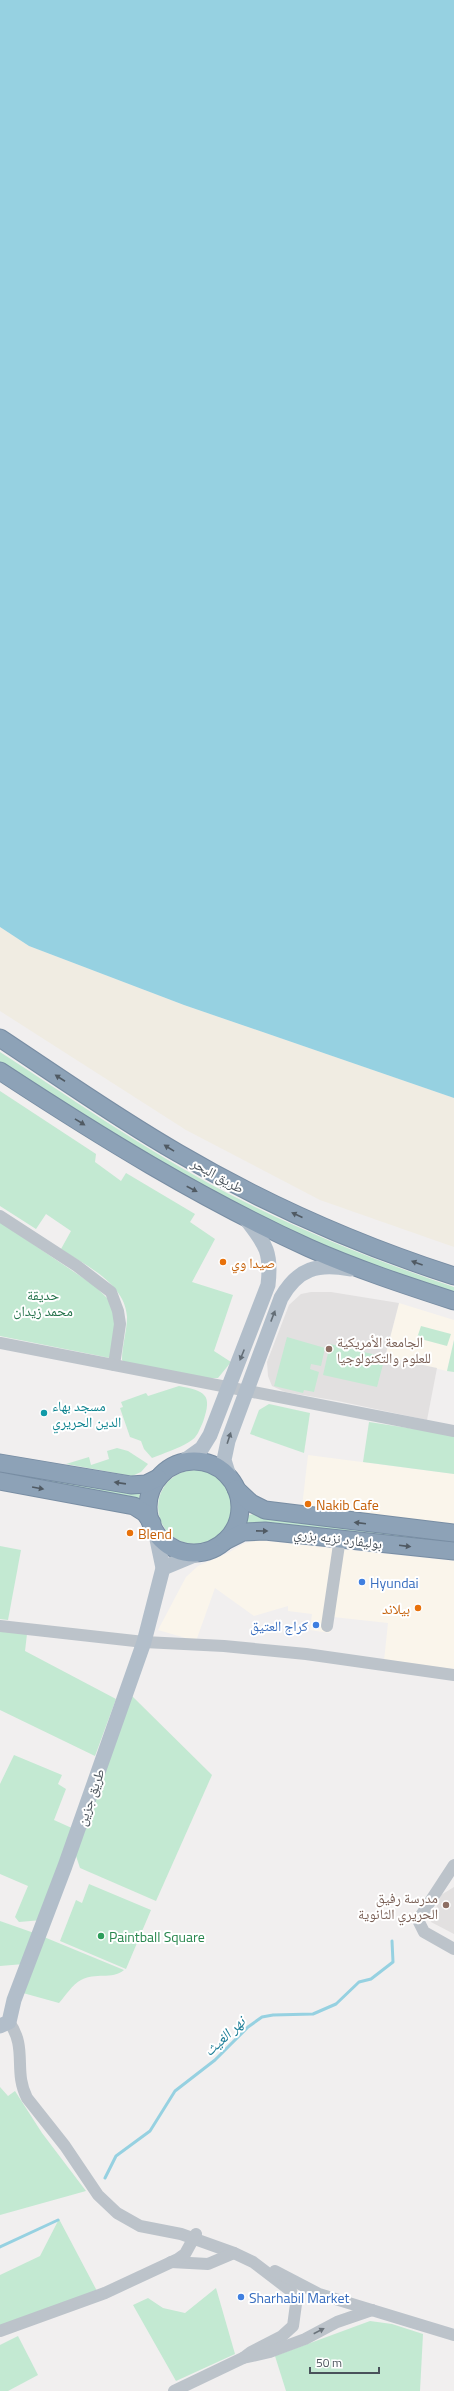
<svg xmlns="http://www.w3.org/2000/svg" width="454" height="2391" font-family="'Titillium Web','Noto Naskh Arabic',sans-serif">
	<style>
		.commercial { fill: #faf5eb }
		.education { fill: #e2e0e0 }
		.green { fill: #c3e9d2 }
		.sand { fill: #f0ece2 }
		.water { fill: #96d1e1 }
		.lines { fill: none; stroke-linecap: round; stroke-linejoin: round }
		.stream { stroke: #96d1e1; stroke-width: 3 }
		.highway-casing { stroke: #788da3; stroke-width: 19 }
		.minor { stroke: #bcc3ca; stroke-width: 12 }
		.major { stroke: #b2beca; stroke-width: 15 }
		.highway { stroke: #8da2b7; stroke-width: 17 }
		.oneway { fill: #505a63 }
		.oneway2 { fill: #636d76 }
		.oneway3 { fill: #6c747c }
		.food-dot { fill: #e8710a; stroke: #fff; stroke-width: 1.5 }
		.education-dot { fill: #8d6e63; stroke: #fff; stroke-width: 1.5 }
		.culture-dot { fill: #0f9aa8; stroke: #fff; stroke-width: 1.5 }
		.shop-dot { fill: #3f7fe0; stroke: #fff; stroke-width: 1.5 }
		.leisure-dot { fill: #2e9e5b; stroke: #fff; stroke-width: 1.5 }
		.labels { text-anchor: middle; dominant-baseline: central; stroke-width: 4; stroke-linejoin: round; paint-order: stroke }
		.street-label { font-size: 14px; fill: #49525a; stroke: #fff }
		.food-label { font-size: 14px; fill: #c56008; stroke: #fff; text-anchor: start }
		.park-label { font-size: 14px; fill: #23724a; stroke: #fff }
		.education-label { font-size: 14px; fill: #785e54; stroke: #fff; text-anchor: start }
		.culture-label { font-size: 14px; fill: #0d838f; stroke: #fff; text-anchor: start }
		.shop-label { font-size: 14px; fill: #366cbe; stroke: #fff; text-anchor: start }
		.leisure-label { font-size: 14px; fill: #27864d; stroke: #fff; text-anchor: start }
		.water-label { font-size: 15px; font-style: italic; fill: #1f7f98; stroke: #fff }
	</style>
	<rect width="100%" height="100%" fill="#f1efef"/>
	<g class="commercial">
		<polygon points="399,1303 454,1320 454,1340 447,1371 385,1357"/>
		<polygon points="308,1455 454,1474 454,1526 364,1513 302,1507"/>
		<polygon points="256,1540 454,1561 454,1669 384,1661 388,1623 333,1617 330,1633 310,1630 312,1614 288,1611 288,1606 254,1616 215,1588 196,1641 158,1630 186,1577 198,1566 228,1553 243,1544"/>
	</g>
	<g class="education">
		<polygon points="311,1292 331,1292 399,1303 385,1357 437,1368 427,1420 338,1401 285,1392 272,1386 268,1376 267,1362 289,1305 301,1294"/>
		<polygon points="454,1887 454,1934 431,1922 441,1895"/>
	</g>
	<g class="green">
		<path d="M 0,1052 C 80,1104 158,1159 243,1201 C 311,1235 382,1263 454,1287 L 454,1295 C 381,1269 307,1244 238,1207 C 156,1164 78,1112 0,1062 Z"/>
		<path d="M 0,1091 L 96,1154 L 95,1162 L 121,1181 L 126,1173 L 195,1214 L 190,1222 L 215,1239 L 192,1282 L 233,1295 L 214,1351 L 231,1362 L 218,1378 L 207,1378 L 125,1363 L 122,1360 C 122,1345 127,1331 127,1317 C 125,1283 86,1266 61,1249 L 71,1231 L 46,1214 L 36,1229 L 0,1206 Z"/>
		<polygon points="0,1222 95,1286 110,1301 117,1321 110,1358 0,1336"/>
		<polygon points="421,1326 451,1334 447,1346 417,1338"/>
		<polygon points="287,1337 325,1348 321,1366 311,1364 310,1369 319,1372 314,1392 304,1390 303,1393 274,1386"/>
		<polygon points="454,1340 454,1372 447,1371"/>
		<polygon points="330,1344 385,1357 377,1387 323,1375"/>
		<path d="M 179,1386 C 205,1391 213,1394 203,1422 C 199,1430 198,1437 189,1442 C 178,1449 164,1453 152,1458 L 144,1449 L 141,1441 L 130,1437 L 120,1408 L 123,1407 L 121,1402 L 146,1393 L 148,1396 Z"/>
		<polygon points="269,1404 310,1413 304,1453 250,1434 259,1410"/>
		<polygon points="369,1422 454,1435 454,1474 363,1462"/>
		<polygon points="117,1448 128,1451 148,1464 141,1472 132,1476 66,1464 89,1457 91,1465 109,1459 107,1451"/>
		<polygon points="0,1467 140,1493 139,1500 0,1475"/>
		<circle cx="195" cy="1507" r="37"/>
		<polygon points="254,1514 258,1517 371,1532 454,1539 454,1544 246,1524 249,1515"/>
		<polygon points="0,1546 21,1550 8,1620 0,1619"/>
		<polygon points="0,1631 27,1634 25,1651 116,1699 95,1756 0,1710"/>
		<polygon points="132,1696 212,1775 156,1901 80,1868 75,1853"/>
		<polygon points="14,1755 62,1775 58,1784 66,1789 54,1820 74,1829 42,1920 19,1922 15,1917 28,1886 0,1874 0,1784"/>
		<polygon points="89,1884 151,1910 126,1969 60,1941 76,1900 82,1903"/>
		<polygon points="0,1921 37,1934 24,1964 0,1966"/>
		<path d="M 44,1937 L 124,1970 C 112,1980 95,1972 81,1980 C 72,1985 66,1995 59,2003 L 23,1993 Z"/>
		<polygon points="0,2087 8,2096 15,2091 42,2133 86,2191 0,2215"/>
		<polygon points="59,2219 97,2291 0,2327 0,2275 40,2256"/>
		<polygon points="216,2288 235,2354 176,2381 133,2305 148,2298 163,2308 185,2313"/>
		<polygon points="370,2321 392,2324 423,2334 420,2391 286,2391 275,2356"/>
		<polygon points="18,2336 38,2375 8,2391 0,2391 0,2345"/>
	</g>
	<polygon class="sand" points="0,927 29,946 184,1005 454,1098 454,1247 320,1200 186,1130 0,1011"/>
	<polygon class="water" points="0,0 454,0 454,1098 184,1005 29,946 0,927"/>
	<g class="lines">
		<g class="stream">
			<polyline points="105,2178 116,2156 150,2131 175,2091 215,2060 248,2027 262,2017 273,2015 313,2014 336,2004 359,1982 371,1979 393,1962 392,1941"/>
			<polyline points="0,2247 58,2220"/>
		</g>
		<g class="highway-casing">
			<g id="highway">
				<path d="M 0,1038 C 59,1077 117,1118 178,1153 C 265,1204 358,1245 454,1276"/>
				<path d="M 0,1071 C 99,1136 201,1199 309,1248 C 356,1269 405,1285 454,1301"/>
				<circle cx="194" cy="1507" r="46"/>
				<polyline points="0,1463 131,1485 146,1484 158,1478"/>
				<polyline points="0,1481 134,1506 145,1513 152,1523"/>
				<polyline points="236,1489 251,1503 265,1510 454,1533"/>
				<polyline points="225,1541 243,1532 265,1531 454,1551"/>
			</g>
		</g>
		<g class="minor">
			<polyline points="0,1216 77,1266 111,1292 118,1311 120,1324 114,1365"/>
			<polyline points="0,1343 454,1431"/>
			<polyline points="0,1626 144,1642 224,1646 306,1654 454,1675"/>
			<polyline points="327,1626 340,1538"/>
			<polyline points="454,1865 418,1920 424,1932 454,1949"/>
			<path d="M 9,2022 C 28,2048 13,2071 27,2098 L 65,2146 L 98,2195 L 117,2213 L 140,2226 L 181,2234 L 234,2253 L 253,2262 L 291,2291 L 296,2304 L 293,2326 L 282,2336 L 251,2352 L 243,2358"/>
			<polyline points="171,2262 208,2264 234,2253"/>
			<polyline points="275,2271 319,2294 454,2335"/>
			<polyline points="0,2331 105,2293 178,2259 185,2254 196,2234"/>
			<polyline points="174,2391 243,2358 270,2352 305,2339 337,2322 372,2310"/>
		</g>
		<g class="major">
			<path d="M 181,1463 L 202,1448 L 210,1435 L 268,1285 C 272,1251 265,1244 246,1219"/>
			<path d="M 229,1476 L 224,1460 L 228,1441 L 281,1298 C 298,1268 318,1263 350,1269"/>
			<polyline points="163,1568 204,1551"/>
			<polyline points="0,2026 9,2022 14,2000 65,1866 144,1642 163,1568 155,1530"/>
		</g>
		<use href="#highway" class="highway"/>
	</g>
	<defs><path id="oneway-solid" d="M-6-.8H1V-3.2L6.5 0L1 3.2V.8H-6Z"/></defs>
	<g class="oneway">
		<use href="#oneway-solid" transform="translate(60 1078) rotate(-147)"/>
		<use href="#oneway-solid" transform="translate(80 1122) rotate(32)"/>
		<use href="#oneway-solid" transform="translate(169 1148) rotate(-148)"/>
		<use href="#oneway-solid" transform="translate(192 1189) rotate(27)"/>
		<use href="#oneway-solid" transform="translate(297 1215) rotate(-156)"/>
		<use href="#oneway-solid" transform="translate(417 1263) rotate(-160)"/>
		<use href="#oneway-solid" transform="translate(120 1483) rotate(-172)"/>
		<use href="#oneway-solid" transform="translate(38 1488) rotate(10)"/>
		<use href="#oneway-solid" transform="translate(360 1523) rotate(-173)"/>
		<use href="#oneway-solid" transform="translate(262 1531) rotate(1)"/>
		<use href="#oneway-solid" transform="translate(405 1546) rotate(7)"/>
	</g>
	<g class="oneway2">
		<use href="#oneway-solid" transform="translate(273 1316) rotate(-69)"/>
		<use href="#oneway-solid" transform="translate(242 1355) rotate(112)"/>
		<use href="#oneway-solid" transform="translate(229 1438) rotate(-72)"/>
	</g>
	<use class="oneway3" href="#oneway-solid" transform="translate(319 2331) rotate(-27)"/>
	<g class="food-dot">
		<circle cx="223" cy="1262" r="4"/>
		<circle cx="308" cy="1504" r="4"/>
		<circle cx="130" cy="1533" r="4"/>
		<circle cx="418" cy="1608" r="4"/>
	</g>
	<g class="education-dot">
		<circle cx="329" cy="1349" r="4"/>
		<circle cx="446" cy="1905" r="4"/>
	</g>
	<circle class="culture-dot" cx="44" cy="1413" r="4"/>
	<g class="shop-dot">
		<circle cx="362" cy="1582" r="4"/>
		<circle cx="316" cy="1625" r="4"/>
		<circle cx="241" cy="2297" r="4"/>
	</g>
	<circle class="leisure-dot" cx="101" cy="1936" r="4"/>
	<g class="labels">
		<g class="street-label">
			<text transform="translate(218 1175) rotate(29)">طريق البحر</text>
			<text transform="translate(338 1538) rotate(7)">بوليفارد نزيه بزري</text>
			<text transform="translate(90 1797) rotate(-71)">طريق جزين</text>
		</g>
		<g class="food-label">
			<text x="231" y="1262">صيدا وي</text>
			<text x="316" y="1504">Nakib Cafe</text>
			<text x="138" y="1533">Blend</text>
			<text x="410" y="1608" text-anchor="end">بيلاند</text>
		</g>
		<g class="park-label">
			<text x="43" y="1294">حديقة<tspan x="43" dy="16">محمد زيدان</tspan></text>
		</g>
		<g class="education-label">
			<text x="337" y="1341">الجامعة الأمريكية<tspan x="337" dy="16">للعلوم والتكنولوجيا</tspan></text>
			<text x="438" y="1897" text-anchor="end">مدرسة رفيق<tspan x="438" dy="16">الحريري الثانوية</tspan></text>
		</g>
		<g class="culture-label">
			<text x="52" y="1405">مسجد بهاء<tspan x="52" dy="16">الدين الحريري</tspan></text>
		</g>
		<g class="shop-label">
			<text x="370" y="1582">Hyundai</text>
			<text x="308" y="1625" text-anchor="end">كراج العتيق</text>
			<text x="249" y="2297">Sharhabil Market</text>
		</g>
		<g class="leisure-label">
			<text x="109" y="1936">Paintball Square</text>
		</g>
		<g class="water-label">
			<text transform="translate(224 2036) rotate(-43)">نهر الغيث</text>
		</g>
	</g>
	<path d="M310 2367v6h69v-6" fill="none" stroke="#49525a" stroke-width="2"/>
	<text x="316" y="2367" font-size="12" fill="#49525a" stroke="#ffffff" stroke-width="3" paint-order="stroke">50 m</text>
</svg>
